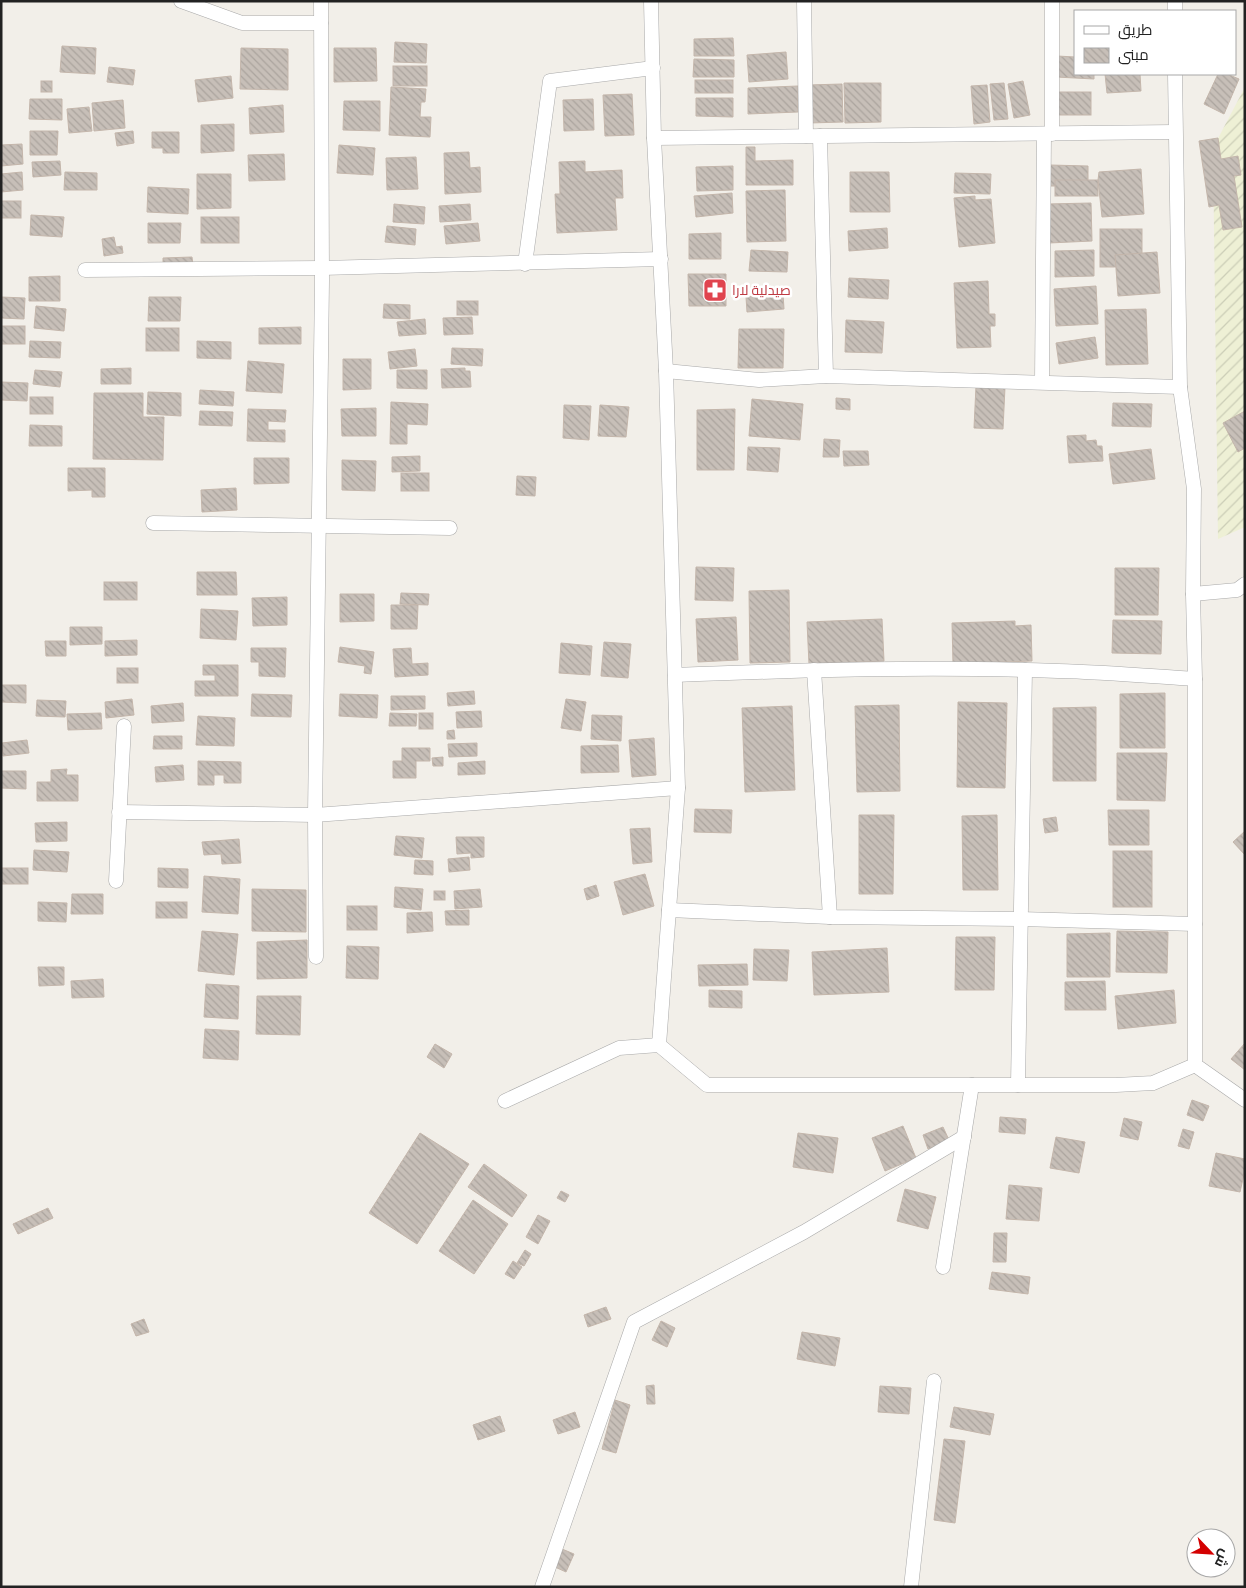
<svg xmlns="http://www.w3.org/2000/svg" width="1246" height="1588" font-family="Cabin,Cairo,sans-serif">
	<style>
		.farmland { fill: url(#farmland-furrows) }
		.building { fill: url(#building-back-hatch); stroke: #c4b6ab }
		.lines { fill: none; stroke-linecap: round; stroke-linejoin: round }
		.street-casing { stroke: #a9a9a9; stroke-width: 15 }
		.street { stroke: #fff; stroke-width: 14 }
		.labels { text-anchor: middle; dominant-baseline: central; stroke-width: 5; stroke-linejoin: round; paint-order: stroke }
		.health-label { font-size: 14px; fill: #be3a42; stroke: #fff; text-anchor: start }
	</style>
	<defs>
		<pattern id="farmland-furrows" width="10" height="10" patternUnits="userSpaceOnUse" patternTransform="scale(1.25)"><rect width="10" height="10" fill="#eef0d5"/><path d="M-1 1l2-2M0 10L10 0M9 11l2-2" fill="none" stroke="#ccceb7"/></pattern>
		<pattern id="building-back-hatch" width="6" height="6" patternUnits="userSpaceOnUse" patternTransform="scale(1.25)"><rect width="6" height="6" fill="#c7bfb8"/><path d="M-1 5l2 2M0 0l6 6M5-1l2 2" fill="none" stroke="#aba49e"/></pattern>
	</defs>
	<rect width="100%" height="100%" fill="#f2efe9"/>
	<polygon class="farmland" points="1245,87 1245,527 1218,539 1213,148"/>
	<g class="building">
		<polygon points="733,38 734,56 694,56 694,39"/>
		<polygon points="395,42 427,44 426,63 394,62"/>
		<polygon points="62,46 96,48 95,74 60,72"/>
		<polygon points="241,48 288,49 288,90 240,89"/>
		<polygon points="334,48 376,48 377,81 334,82"/>
		<polygon points="786,52 788,79 749,82 747,55"/>
		<polygon points="1057,56 1075,57 1075,74 1094,74 1094,79 1056,77"/>
		<polygon points="694,59 734,60 734,77 693,77"/>
		<rect x="393" y="66" width="34" height="20"/>
		<polygon points="109,67 135,70 133,85 107,82"/>
		<polygon points="1105,74 1140,74 1141,91 1107,93"/>
		<polygon points="1218,74 1227,74 1239,79 1224,114 1204,104"/>
		<polygon points="231,76 233,98 198,102 195,80"/>
		<rect x="695" y="80" width="38" height="13"/>
		<rect x="41" y="81" width="11" height="11"/>
		<polygon points="1023,81 1030,115 1014,118 1008,84"/>
		<polygon points="844,83 881,83 881,122 845,123"/>
		<polygon points="1004,83 1008,119 994,120 990,84"/>
		<polygon points="842,84 843,122 809,123 808,85"/>
		<polygon points="987,85 990,122 974,124 971,86"/>
		<polygon points="798,86 798,112 748,114 748,88"/>
		<polygon points="391,87 426,89 425,102 421,102 420,117 431,117 430,137 389,135"/>
		<rect x="1051" y="92" width="40" height="23"/>
		<polygon points="632,94 634,135 605,136 603,95"/>
		<polygon points="696,98 733,98 733,117 696,116"/>
		<polygon points="30,99 62,99 62,120 29,119"/>
		<polygon points="593,99 594,130 564,131 563,100"/>
		<polygon points="123,100 125,128 94,131 92,103"/>
		<polygon points="344,101 380,101 380,131 343,130"/>
		<polygon points="283,105 284,132 250,134 249,108"/>
		<polygon points="89,107 92,131 69,133 67,109"/>
		<polygon points="234,124 234,151 201,153 201,125"/>
		<polygon points="30,131 58,131 57,155 30,155"/>
		<polygon points="133,131 134,143 117,146 115,133"/>
		<polygon points="152,132 179,132 179,153 163,153 163,148 152,148"/>
		<polygon points="1218,138 1221,159 1238,156 1241,175 1234,176 1242,227 1223,230 1219,205 1209,207 1199,141"/>
		<polygon points="22,144 23,164 1,166 1,145"/>
		<polygon points="339,145 375,148 373,175 337,173"/>
		<polygon points="746,147 755,147 755,161 793,160 793,185 746,185"/>
		<polygon points="469,152 470,168 480,167 481,192 445,194 444,153"/>
		<polygon points="284,154 285,180 249,181 248,155"/>
		<polygon points="416,157 418,189 387,190 386,158"/>
		<polygon points="60,161 61,175 33,177 32,162"/>
		<polygon points="585,161 585,172 622,170 623,198 615,198 617,230 557,233 555,194 560,194 559,162"/>
		<polygon points="1050,165 1088,166 1088,186 1050,186"/>
		<polygon points="733,166 733,190 697,191 696,167"/>
		<polygon points="1141,169 1144,214 1102,217 1098,180 1099,172"/>
		<polygon points="22,172 23,190 1,192 1,174"/>
		<polygon points="65,172 97,173 97,190 64,190"/>
		<polygon points="850,172 889,172 890,212 850,212"/>
		<polygon points="955,173 991,174 990,194 954,193"/>
		<polygon points="197,174 231,174 231,208 197,209"/>
		<rect x="1055" y="180" width="43" height="16"/>
		<polygon points="148,187 189,189 188,214 147,212"/>
		<polygon points="785,190 786,241 747,242 746,191"/>
		<polygon points="732,193 733,213 696,217 694,196"/>
		<polygon points="975,196 975,200 991,199 995,243 959,247 954,198"/>
		<rect x="1" y="201" width="20" height="17"/>
		<polygon points="1091,203 1092,241 1049,243 1047,204"/>
		<polygon points="394,204 425,207 424,224 393,222"/>
		<polygon points="470,204 471,220 440,222 439,206"/>
		<polygon points="31,215 64,217 62,237 30,235"/>
		<rect x="201" y="217" width="38" height="26"/>
		<polygon points="148,223 181,223 180,243 148,243"/>
		<polygon points="478,223 480,241 446,244 444,226"/>
		<polygon points="387,226 416,229 415,245 385,242"/>
		<polygon points="887,228 888,248 849,251 848,231"/>
		<rect x="1100" y="229" width="42" height="38"/>
		<polygon points="721,233 721,259 689,259 689,234"/>
		<polygon points="114,237 116,247 122,246 123,253 104,256 102,239"/>
		<polygon points="751,250 788,252 787,272 749,271"/>
		<polygon points="1094,250 1094,276 1055,277 1055,251"/>
		<polygon points="1157,252 1160,293 1118,296 1115,255"/>
		<polygon points="192,257 193,265 163,266 163,258"/>
		<polygon points="688,274 726,274 726,306 689,306"/>
		<polygon points="60,276 60,301 29,301 29,277"/>
		<polygon points="849,278 889,280 888,299 848,297"/>
		<polygon points="988,281 989,314 995,314 995,326 990,326 991,347 957,348 954,283"/>
		<polygon points="1096,286 1098,324 1056,326 1054,289"/>
		<polygon points="783,294 784,309 747,312 746,297"/>
		<polygon points="1,297 25,298 24,319 1,318"/>
		<polygon points="149,297 181,297 180,321 148,321"/>
		<rect x="457" y="301" width="21" height="14"/>
		<polygon points="384,304 410,305 410,319 383,318"/>
		<polygon points="36,306 66,309 64,331 34,328"/>
		<polygon points="1146,309 1148,364 1106,365 1105,310"/>
		<polygon points="472,317 473,334 444,335 443,318"/>
		<polygon points="425,319 426,334 399,336 397,322"/>
		<polygon points="846,320 884,322 882,353 845,352"/>
		<rect x="1" y="326" width="24" height="18"/>
		<polygon points="301,327 301,344 259,344 259,328"/>
		<rect x="146" y="328" width="33" height="23"/>
		<polygon points="739,329 784,329 783,368 738,368"/>
		<polygon points="1095,337 1098,358 1059,364 1056,343"/>
		<polygon points="30,341 61,342 60,358 29,357"/>
		<polygon points="197,341 231,342 231,359 197,358"/>
		<polygon points="452,348 483,349 482,366 451,364"/>
		<polygon points="415,349 417,366 390,369 388,352"/>
		<polygon points="343,359 371,359 371,389 343,390"/>
		<polygon points="248,361 284,364 282,393 246,391"/>
		<polygon points="131,368 131,384 101,384 101,369"/>
		<polygon points="465,368 465,371 470,371 471,387 442,388 441,369"/>
		<polygon points="35,370 62,372 60,387 33,384"/>
		<polygon points="397,370 427,370 427,389 397,388"/>
		<polygon points="1,382 28,383 27,401 1,400"/>
		<polygon points="976,386 1005,387 1003,429 974,428"/>
		<polygon points="200,390 234,392 233,406 199,404"/>
		<polygon points="148,392 181,393 181,416 147,414"/>
		<polygon points="94,393 143,393 143,417 164,417 163,460 93,459"/>
		<rect x="30" y="397" width="23" height="17"/>
		<polygon points="836,398 850,399 850,410 836,409"/>
		<polygon points="752,399 803,404 800,440 749,436"/>
		<polygon points="391,402 428,404 427,425 407,424 407,444 390,444"/>
		<polygon points="1113,403 1152,404 1151,427 1112,426"/>
		<polygon points="564,405 591,406 589,440 563,438"/>
		<polygon points="600,405 629,407 626,437 598,436"/>
		<polygon points="376,408 376,436 342,436 341,409"/>
		<polygon points="248,409 286,410 285,422 268,421 268,430 285,430 285,442 247,441"/>
		<polygon points="735,409 734,470 697,470 697,410"/>
		<polygon points="200,411 233,412 232,426 199,425"/>
		<polygon points="1245,411 1245,448 1238,452 1223,423"/>
		<polygon points="30,425 62,426 62,446 29,446"/>
		<polygon points="1086,435 1086,441 1096,440 1097,446 1102,446 1103,461 1069,463 1067,436"/>
		<polygon points="824,439 840,440 839,457 823,457"/>
		<polygon points="748,447 780,448 778,472 747,470"/>
		<polygon points="1151,449 1155,479 1113,484 1109,454"/>
		<polygon points="843,451 868,451 869,465 844,466"/>
		<polygon points="420,456 420,471 392,472 392,457"/>
		<polygon points="254,458 289,458 289,483 254,484"/>
		<polygon points="342,460 376,461 375,491 342,490"/>
		<polygon points="68,468 105,468 105,497 92,497 92,490 68,491"/>
		<rect x="401" y="473" width="28" height="18"/>
		<polygon points="517,476 536,477 535,496 516,495"/>
		<polygon points="236,488 237,510 202,512 201,490"/>
		<polygon points="696,567 734,568 733,601 695,600"/>
		<polygon points="1115,568 1159,568 1158,615 1115,615"/>
		<polygon points="197,572 236,572 237,595 197,595"/>
		<rect x="104" y="582" width="33" height="18"/>
		<polygon points="789,590 790,662 750,663 749,591"/>
		<polygon points="401,593 429,594 428,605 400,604"/>
		<polygon points="340,594 374,594 374,621 340,622"/>
		<polygon points="287,597 287,625 253,626 252,598"/>
		<polygon points="391,605 418,605 417,629 391,629"/>
		<polygon points="201,609 238,611 236,640 200,638"/>
		<polygon points="736,617 738,660 698,662 696,619"/>
		<polygon points="882,619 884,661 809,664 807,622"/>
		<polygon points="1113,620 1162,621 1161,654 1112,653"/>
		<polygon points="1015,621 1015,626 1031,625 1032,661 953,664 952,623"/>
		<polygon points="70,627 102,627 102,644 70,645"/>
		<polygon points="137,640 137,655 105,656 105,641"/>
		<polygon points="45,641 66,641 66,656 46,656"/>
		<polygon points="604,642 631,644 628,678 601,676"/>
		<polygon points="561,643 592,646 590,675 559,673"/>
		<polygon points="340,647 374,652 371,674 364,673 365,666 338,662"/>
		<polygon points="251,648 286,648 285,677 259,676 259,662 251,662"/>
		<polygon points="411,648 412,664 428,663 428,675 395,677 393,649"/>
		<polygon points="203,665 238,665 238,696 195,696 195,681 215,681 215,675 203,675"/>
		<rect x="117" y="668" width="21" height="15"/>
		<polygon points="1,685 26,685 26,703 1,702"/>
		<polygon points="474,691 475,704 448,706 447,693"/>
		<polygon points="1165,693 1165,748 1120,748 1120,694"/>
		<polygon points="252,694 292,695 291,717 251,716"/>
		<polygon points="340,694 378,695 377,718 339,716"/>
		<polygon points="391,696 425,696 425,709 391,710"/>
		<polygon points="132,699 134,715 106,718 105,702"/>
		<polygon points="566,699 586,702 581,731 561,728"/>
		<polygon points="37,700 66,701 65,717 36,716"/>
		<polygon points="958,702 1007,703 1005,788 957,787"/>
		<polygon points="183,703 184,721 152,723 151,706"/>
		<polygon points="899,705 900,791 857,792 855,706"/>
		<polygon points="792,706 795,790 745,792 742,708"/>
		<polygon points="1096,707 1096,781 1053,781 1053,708"/>
		<polygon points="481,711 482,727 457,728 456,712"/>
		<polygon points="101,713 102,729 68,730 67,714"/>
		<polygon points="390,713 417,714 416,726 389,726"/>
		<rect x="419" y="713" width="14" height="16"/>
		<polygon points="592,715 622,716 621,741 591,739"/>
		<polygon points="198,716 235,718 234,746 196,745"/>
		<polygon points="454,730 455,739 447,739 447,731"/>
		<polygon points="154,736 182,736 182,749 153,749"/>
		<polygon points="654,738 656,775 632,777 629,740"/>
		<polygon points="27,740 29,753 3,756 2,743"/>
		<polygon points="477,743 477,756 449,757 448,744"/>
		<polygon points="618,745 619,772 581,773 581,746"/>
		<polygon points="402,748 430,748 430,761 416,761 416,778 393,778 393,761 402,761"/>
		<polygon points="1117,753 1167,753 1165,801 1117,800"/>
		<polygon points="443,757 443,766 433,766 432,758"/>
		<polygon points="198,761 241,762 241,783 224,783 224,775 214,775 214,785 198,785"/>
		<polygon points="485,761 485,774 458,775 458,763"/>
		<polygon points="183,765 184,780 156,782 155,767"/>
		<polygon points="67,769 66,775 78,775 78,801 37,801 37,782 51,782 51,770"/>
		<polygon points="1,771 26,771 26,789 1,788"/>
		<polygon points="695,809 732,810 731,833 694,832"/>
		<polygon points="1108,810 1149,810 1149,845 1109,845"/>
		<polygon points="859,815 894,815 893,894 859,894"/>
		<polygon points="997,815 998,890 963,890 962,816"/>
		<polygon points="1056,817 1058,831 1045,833 1043,819"/>
		<polygon points="67,822 67,841 36,842 35,823"/>
		<polygon points="650,828 652,862 633,864 630,829"/>
		<polygon points="1245,831 1245,855 1233,842"/>
		<polygon points="396,836 424,838 422,858 394,855"/>
		<polygon points="456,837 484,837 484,857 471,858 471,853 457,854"/>
		<polygon points="239,839 241,863 222,864 221,854 204,855 202,842"/>
		<polygon points="34,850 69,852 67,872 33,870"/>
		<rect x="1113" y="851" width="39" height="56"/>
		<polygon points="469,857 470,870 449,872 448,859"/>
		<polygon points="415,860 433,861 433,875 414,874"/>
		<rect x="1" y="868" width="27" height="16"/>
		<polygon points="158,868 188,869 188,888 158,887"/>
		<polygon points="645,874 654,906 623,915 614,882"/>
		<polygon points="204,876 240,879 238,914 202,912"/>
		<polygon points="596,885 599,896 587,900 584,889"/>
		<polygon points="395,887 423,889 421,910 394,907"/>
		<polygon points="252,889 306,890 306,932 252,931"/>
		<polygon points="480,889 482,907 455,909 454,891"/>
		<rect x="434" y="891" width="11" height="9"/>
		<polygon points="72,894 103,894 103,914 71,914"/>
		<polygon points="38,902 67,903 66,922 38,921"/>
		<rect x="156" y="902" width="31" height="16"/>
		<rect x="347" y="906" width="30" height="24"/>
		<polygon points="469,910 469,925 446,925 445,911"/>
		<polygon points="432,912 433,931 407,933 407,913"/>
		<polygon points="202,931 238,934 234,975 198,971"/>
		<polygon points="1117,931 1168,932 1167,973 1116,972"/>
		<polygon points="1110,933 1110,977 1067,977 1067,934"/>
		<polygon points="956,937 995,937 994,990 955,990"/>
		<polygon points="307,940 307,978 257,979 257,942"/>
		<polygon points="347,946 379,947 378,979 346,978"/>
		<polygon points="887,948 889,992 814,995 812,952"/>
		<polygon points="754,949 789,950 787,981 753,980"/>
		<polygon points="747,964 748,985 699,986 698,965"/>
		<polygon points="38,967 64,967 64,985 39,986"/>
		<polygon points="103,979 104,997 72,998 71,981"/>
		<polygon points="1105,981 1106,1010 1065,1010 1065,982"/>
		<polygon points="206,984 239,986 238,1019 204,1017"/>
		<polygon points="709,990 742,991 742,1008 709,1007"/>
		<polygon points="1174,990 1176,1023 1118,1029 1115,996"/>
		<polygon points="257,996 301,996 300,1035 256,1034"/>
		<polygon points="205,1029 239,1031 238,1060 203,1058"/>
		<polygon points="1245,1043 1245,1070 1231,1059"/>
		<polygon points="435,1044 452,1054 444,1068 427,1057"/>
		<polygon points="1192,1100 1209,1106 1203,1121 1187,1115"/>
		<polygon points="1000,1117 1026,1119 1025,1134 999,1132"/>
		<polygon points="1124,1118 1142,1122 1138,1140 1120,1136"/>
		<polygon points="903,1126 916,1158 885,1171 872,1138"/>
		<polygon points="943,1127 949,1140 928,1149 923,1135"/>
		<polygon points="1183,1129 1194,1132 1189,1149 1178,1146"/>
		<polygon points="420,1133 469,1164 417,1244 369,1213"/>
		<polygon points="798,1133 838,1138 833,1173 793,1167"/>
		<polygon points="1056,1137 1085,1142 1079,1173 1050,1168"/>
		<polygon points="1216,1153 1245,1159 1245,1170 1240,1192 1209,1186"/>
		<polygon points="484,1164 527,1195 512,1217 468,1187"/>
		<polygon points="1009,1185 1042,1188 1039,1221 1006,1219"/>
		<polygon points="905,1189 936,1197 928,1229 897,1221"/>
		<polygon points="561,1191 569,1195 565,1202 557,1198"/>
		<polygon points="473,1200 508,1224 474,1274 439,1251"/>
		<polygon points="48,1208 53,1218 18,1234 13,1224"/>
		<polygon points="538,1215 550,1221 538,1244 526,1237"/>
		<polygon points="994,1233 1007,1233 1006,1262 993,1262"/>
		<polygon points="525,1250 531,1254 524,1266 517,1263"/>
		<polygon points="513,1261 522,1267 514,1279 505,1274"/>
		<polygon points="992,1272 1030,1277 1028,1294 989,1289"/>
		<polygon points="606,1307 611,1319 588,1327 584,1315"/>
		<polygon points="144,1319 149,1332 136,1336 131,1324"/>
		<polygon points="661,1321 675,1328 667,1347 652,1340"/>
		<polygon points="802,1332 840,1338 835,1366 797,1359"/>
		<polygon points="654,1385 655,1404 647,1404 646,1386"/>
		<polygon points="880,1386 911,1388 909,1414 878,1412"/>
		<polygon points="615,1400 630,1405 616,1453 602,1449"/>
		<polygon points="954,1407 994,1414 990,1435 950,1427"/>
		<polygon points="575,1412 580,1427 558,1434 553,1420"/>
		<polygon points="500,1416 505,1431 478,1440 473,1425"/>
		<polygon points="944,1439 965,1441 955,1523 934,1520"/>
		<polygon points="562,1549 574,1554 566,1572 555,1567"/>
	</g>
	<g class="lines">
		<g class="street-casing">
			<g id="street">
				<polyline points="181,1 242,23 321,23"/>
				<polyline points="651,1 654,138 666,371 678,788 659,1045 707,1085 1116,1085 1153,1083 1195,1065 1195,679 1193,594 1194,489 1180,387 1175,74"/>
				<polyline points="804,1 806,136"/>
				<polyline points="1052,1 1052,134"/>
				<polyline points="1175,1 1175,11"/>
				<polyline points="820,136 826,376"/>
				<polyline points="654,138 1175,132"/>
				<polyline points="525,264 550,81 653,68"/>
				<polyline points="85,270 322,268 661,259"/>
				<polyline points="666,371 759,380 826,376 1180,387"/>
				<polyline points="1042,382 1044,134"/>
				<polyline points="153,523 450,528"/>
				<polyline points="1193,594 1237,590 1245,584"/>
				<polyline points="814,670 830,917"/>
				<path d="M 675,675 C 803,670 930,666 1058,671 C 1104,672 1149,676 1195,679"/>
				<polyline points="119,812 315,815 678,788"/>
				<polyline points="116,881 124,726"/>
				<polyline points="669,910 830,917 1020,919 1195,924"/>
				<polyline points="316,957 315,815 322,281 321,1"/>
				<polyline points="1195,1065 1245,1100"/>
				<polyline points="1018,1085 1025,670"/>
				<polyline points="505,1101 619,1048 659,1045"/>
				<polyline points="943,1267 972,1085"/>
				<polyline points="542,1587 634,1322 804,1232 964,1137"/>
				<polyline points="911,1587 934,1381"/>
			</g>
		</g>
		<use href="#street" class="street"/>
	</g>
	<defs>
		<g id="pharmacy-square" transform="scale(1.25)"><rect x="-9" y="-9" width="18" height="18" rx="4" fill="#e0444e" stroke="#fff"/><path d="M-2-6h4v4h4v4h-4v4h-4v-4h-4v-4h4Z" fill="#fff"/></g>
	</defs>
	<g fill-rule="evenodd">
		<use href="#pharmacy-square" x="715" y="290"/>
	</g>
	<g class="labels">
		<g class="health-label">
			<text x="732" y="290">صيدلية لارا</text>
		</g>
	</g>
	<rect width="1246" height="1588" fill="none" stroke="#222222" stroke-width="5"/>
	<rect x="1074" y="10" width="162" height="65" fill="#ffffff" stroke="#a7a7a7"/>
	<rect x="1084" y="26" width="25" height="8" fill="#ffffff" stroke="#a7a7a7"/>
	<text x="1118" y="35" font-size="15" fill="#222222">طريق</text>
	<rect x="1084" y="48" width="25" height="15" fill="url(#building-back-hatch)" stroke="#a7a7a7"/>
	<text x="1118" y="60" font-size="15" fill="#222222">مبنى</text>
	<g transform="translate(1211 1553) rotate(115)"><circle r="24" fill="#ffffff" stroke="#a7a7a7"/>
	<path d="M0-4L9 19L0 12L-9 19Z" fill="#d40000"/>
	<text y="-8" font-size="14" font-weight="bold" text-anchor="middle" fill="#222222">ش</text>
	</g>
</svg>
